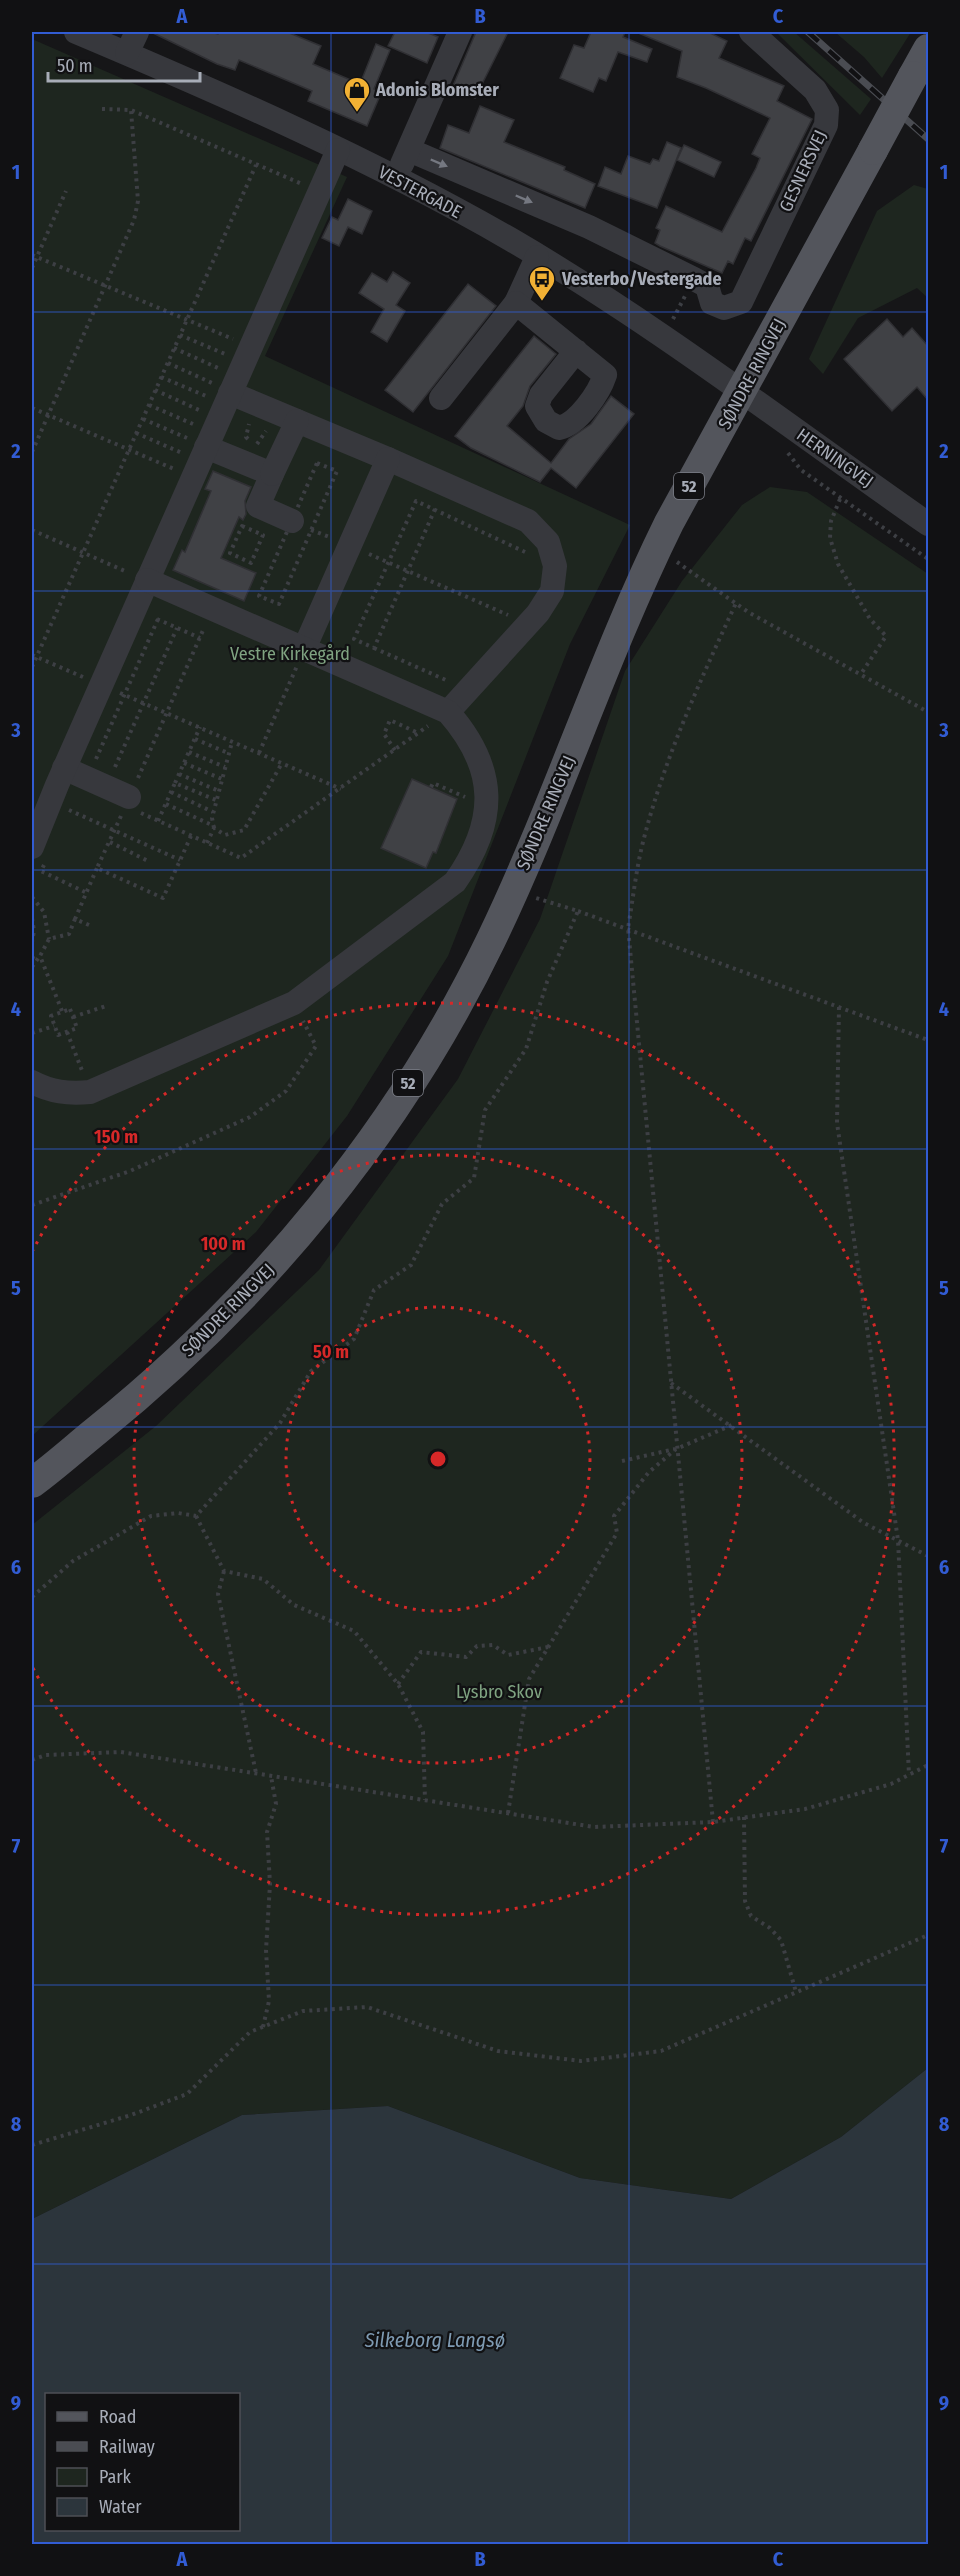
<svg xmlns="http://www.w3.org/2000/svg" width="960" height="2576" font-family="'Fira Sans Condensed',sans-serif">
	<style>
		.green { fill: #1e261f }
		.water { fill: #2c353c; fill-rule: evenodd }
		.building { fill: #404145; stroke: #303034; stroke-width: 1.5 }
		.lines { fill: none; stroke-linecap: round; stroke-linejoin: round }
		.path { stroke: #3d3f44; stroke-width: 4; stroke-dasharray: 3 4.5; stroke-linecap: butt }
		.minor { stroke: #37383d; stroke-width: 24 }
		.major { stroke: #53555c; stroke-width: 30 }
		.rail-casing { stroke: #4a4c52; stroke-width: 7 }
		.rail { stroke: #111113; stroke-width: 4.5; stroke-dasharray: 14; stroke-linecap: butt }
		.major-bridge { stroke: #53555c; stroke-width: 30 }
		.oneway { fill: #757881 }
		.grid { fill: none; stroke: #325cd3; stroke-width: 1.5; stroke-opacity: 0.55 }
		.ring { fill: none; stroke: #d62828; stroke-width: 3; stroke-dasharray: 3 6 }
		.labels { text-anchor: middle; dominant-baseline: central; stroke-width: 4.5; stroke-linejoin: round; paint-order: stroke }
		.shield { fill: #111113; stroke: #7b7e86; stroke-width: 1.5 }
		.shield-label { font-size: 16px; font-weight: bold; fill: #a8adb8 }
		.poi-label { font-size: 18px; font-weight: bold; fill: #a8adb8; stroke: #111113; text-anchor: start }
		.street-label { font-size: 18px; fill: #a8adb8; stroke: #111113 }
		.park-label { font-size: 18px; fill: #7fa381; stroke: #111113 }
		.water-label { font-size: 20px; font-style: italic; fill: #7f9bb3; stroke: #111113 }
		.centre { fill: #d62828; stroke: #111113; stroke-width: 3 }
		.ring-label { font-size: 18px; text-anchor: middle; font-weight: bold; fill: #d62828; stroke: #111113; stroke-width: 4.5; stroke-linejoin: round; paint-order: stroke }
		.neatline { fill: none; stroke: #325cd3; stroke-width: 2 }
		.grid-label { font-size: 20px; text-anchor: middle; font-weight: bold; fill: #325cd3 }
	</style>
	<rect width="100%" height="100%" fill="#161618"/>
	<g class="green">
		<polygon points="776,32 794,32 871,99 860,115"/>
		<polygon points="835,32 911,32 882,78 864,57"/>
		<polygon points="32,39 347,177 265,356 630,525 570,644 448,956 347,1116 256,1232 32,1436"/>
		<polygon points="914,185 928,189 928,298 917,288 858,318 823,374 809,359 877,211"/>
		<polygon points="770,487 807,492 928,574 928,2068 841,2137 731,2199 580,2178 388,2106 242,2115 32,2219 32,1525 156,1426 319,1270 458,1079 540,919 625,671 682,581 742,505"/>
	</g>
	<path class="water" d="M 928,2068 L 928,2544 L 32,2544 L 32,2219 L 242,2115 L 388,2106 L 580,2178 L 731,2199 L 841,2137 ZM 46,2394 L 238,2394 L 238,2530 L 46,2530 Z"/>
	<g class="building">
		<polygon points="151,32 210,32 218,34 220,32 287,32 321,46 313,64 360,84 376,44 390,50 374,89 381,93 367,126 308,101 312,91 239,60 235,70 217,64"/>
		<polygon points="395,32 426,32 438,37 427,63 388,46"/>
		<polygon points="476,32 508,32 475,98 452,88"/>
		<polygon points="591,32 625,32 623,37 652,49 647,62 618,52 606,81 599,78 593,92 560,78 574,45 584,48"/>
		<polygon points="636,32 708,32 727,41 719,58 784,86 777,101 812,119 751,241 745,238 733,264 728,261 722,273 660,246 655,243 660,230 656,228 666,206 722,232 756,168 760,158 752,154 770,118 706,88 677,77 682,51"/>
		<polygon points="480,106 514,120 504,142 565,167 564,170 595,184 585,208 440,148 448,125 469,133"/>
		<polygon points="667,142 681,148 657,208 598,186 605,167 621,174 628,156 650,164 653,159 659,161"/>
		<polygon points="684,145 721,162 714,177 677,160"/>
		<polygon points="348,199 372,211 362,234 348,227 339,246 322,238 332,217 338,220"/>
		<polygon points="393,272 410,283 396,305 405,311 387,342 371,332 384,309 359,293 372,273 387,282"/>
		<polygon points="468,284 496,306 413,412 385,390"/>
		<polygon points="887,319 903,337 912,328 928,346 928,400 917,387 892,411 844,359"/>
		<polygon points="534,336 556,354 530,386 523,406 507,426 551,463 569,439 591,424 611,396 634,414 576,488 551,468 540,482 471,448 455,436"/>
		<polygon points="213,471 251,487 245,501 246,514 243,520 239,517 221,558 256,573 244,601 173,570 182,550 185,552 211,491 205,489"/>
		<polygon points="412,779 457,799 436,853 433,852 426,868 381,848"/>
	</g>
	<g class="lines">
		<g class="path">
			<polyline points="102,109 131,110 302,184"/>
			<polyline points="32,255 233,339"/>
			<polyline points="32,268 66,191"/>
			<polyline points="673,319 685,296"/>
			<polyline points="180,335 225,354"/>
			<polyline points="174,348 218,368"/>
			<polyline points="168,363 212,383"/>
			<polyline points="161,377 206,396"/>
			<polyline points="155,390 199,410"/>
			<polyline points="149,405 193,424"/>
			<polyline points="32,408 174,469"/>
			<polyline points="143,419 187,438"/>
			<polyline points="136,433 182,453"/>
			<polyline points="248,439 246,437 249,424"/>
			<polyline points="257,444 266,431"/>
			<polyline points="32,452 134,220 138,201 131,110"/>
			<polyline points="788,453 801,470 928,559"/>
			<polygon points="317,463 337,471 279,604 259,596"/>
			<polyline points="840,499 831,521 830,538 838,564 870,619 886,636 861,674"/>
			<polyline points="435,509 374,648 354,639 416,501 525,552"/>
			<polygon points="242,526 263,535 251,563 230,553"/>
			<polyline points="32,530 127,572"/>
			<polyline points="311,530 332,538"/>
			<polyline points="369,554 508,615"/>
			<polyline points="677,562 748,612 928,712"/>
			<polyline points="157,619 200,638"/>
			<polyline points="374,648 448,681"/>
			<polyline points="32,655 83,677"/>
			<polyline points="32,667 256,165"/>
			<polyline points="120,693 341,789"/>
			<polyline points="195,739 228,753"/>
			<polyline points="395,750 384,734 390,720 418,733"/>
			<polyline points="189,752 225,767"/>
			<polyline points="259,753 297,666"/>
			<polyline points="96,759 158,619"/>
			<polyline points="184,763 222,779"/>
			<polyline points="115,767 177,628"/>
			<polyline points="179,774 219,791"/>
			<polyline points="138,778 204,628"/>
			<polyline points="175,783 200,727"/>
			<polyline points="431,787 433,783 465,797"/>
			<polyline points="171,792 213,812"/>
			<polyline points="166,804 214,826"/>
			<polyline points="69,810 180,860"/>
			<polyline points="141,813 241,858 428,726"/>
			<polyline points="121,816 97,868 163,898 191,836"/>
			<polyline points="158,821 175,783 216,800"/>
			<polyline points="214,828 212,818 232,742"/>
			<polyline points="110,842 148,861"/>
			<polyline points="207,843 214,828 225,835 244,830 282,763"/>
			<polyline points="44,865 41,871 87,893"/>
			<polyline points="32,897 44,912 49,939"/>
			<polyline points="578,911 928,1040"/>
			<polyline points="32,918 34,931 32,942"/>
			<polyline points="89,925 75,919 97,868"/>
			<polyline points="32,957 37,961"/>
			<polyline points="32,967 39,957"/>
			<polyline points="839,1007 837,1123 898,1540 909,1775"/>
			<polygon points="70,1009 77,1028 58,1035 51,1016"/>
			<polyline points="62,1011 40,956 49,939 69,934 75,919"/>
			<polyline points="73,1017 106,1006"/>
			<polyline points="67,1032 83,1073"/>
			<polyline points="32,1033 54,1026"/>
			<polyline points="32,1205 130,1171 250,1117 286,1091 316,1046 303,1021"/>
			<polyline points="671,1383 864,1523 928,1556"/>
			<polyline points="622,1461 675,1449"/>
			<polyline points="196,1516 224,1571 263,1579 294,1605 354,1631 398,1684 423,1732 425,1800"/>
			<polyline points="224,1571 218,1594 256,1773"/>
			<polyline points="32,1597 73,1561 151,1516 178,1513 196,1516 280,1423 311,1371 354,1339 374,1290 411,1265 442,1204 474,1178 485,1110 526,1049 547,982 578,911 536,898"/>
			<polyline points="398,1684 421,1652 466,1657 477,1646 493,1645 508,1655 548,1647"/>
			<polyline points="32,1760 46,1755 121,1752 594,1827 713,1822 805,1809 891,1784 928,1765"/>
			<polyline points="508,1813 529,1679 617,1533 614,1516 649,1472 676,1449 732,1425"/>
			<polyline points="744,1817 745,1901 751,1916 770,1928 781,1940 796,1992"/>
			<path d="M 713,1822 L 628,928 C 633,899 636,870 643,842 C 664,759 700,681 736,603"/>
			<polyline points="263,2027 269,2001 266,1950 270,1884 267,1832 276,1804 271,1776"/>
			<polyline points="32,2145 131,2115 187,2094 250,2032 303,2011 367,2007 498,2051 581,2061 661,2051 928,1935"/>
		</g>
		<g class="minor">
			<path d="M 76,32 C 223,94 371,159 510,239 C 656,324 790,428 928,524"/>
			<polyline points="127,53 137,32"/>
			<polyline points="409,150 589,227 694,279 707,286 712,303 724,308 741,302 826,125 827,110 815,90 751,32"/>
			<polyline points="402,164 460,32"/>
			<polyline points="516,303 537,257"/>
			<polyline points="230,393 388,459 528,521 548,542 555,566 552,591 538,613 448,712"/>
			<path d="M 441,398 L 516,303 L 605,375 C 599,393 578,424 559,428 L 546,421 L 537,406 L 541,395 L 576,351"/>
			<polyline points="206,447 272,474 258,506 292,521"/>
			<polyline points="272,474 297,421"/>
			<polyline points="304,649 388,459"/>
			<polyline points="64,768 129,797"/>
			<polyline points="32,847 57,785 338,150"/>
			<path d="M 32,1082 C 51,1092 68,1094 90,1092 L 294,1003 L 455,882 C 498,821 498,769 448,712 L 147,580"/>
		</g>
		<g class="major">
			<polyline points="913,76 928,49"/>
			<path d="M 32,1483 C 54,1467 75,1448 96,1431 C 261,1298 399,1131 491,940 C 557,803 602,659 669,523 L 873,150"/>
		</g>
		<g class="rail-casing">
			<polyline id="rail" points="808,32 928,139"/>
		</g>
		<use href="#rail" class="rail"/>
		<polyline class="major-bridge" points="873,150 913,76"/>
	</g>
	<defs><path id="oneway-solid" d="M-6-.8H1V-3.2L6.5 0L1 3.2V.8H-6Z" transform="scale(1.5)"/></defs>
	<g class="oneway">
		<use href="#oneway-solid" transform="translate(439 163) rotate(23)"/>
		<use href="#oneway-solid" transform="translate(524 199) rotate(23)"/>
	</g>
	<path class="grid" d="M 331,32 L 331,2544M 629,32 L 629,2544M 32,312 L 928,312M 32,591 L 928,591M 32,870 L 928,870M 32,1149 L 928,1149M 32,1427 L 928,1427M 32,1706 L 928,1706M 32,1985 L 928,1985M 32,2264 L 928,2264"/>
	<g class="ring">
		<circle cx="438" cy="1459" r="152"/>
		<circle cx="438" cy="1459" r="304"/>
		<path d="M32 1252A456 456 0 1 1 32 1666"/>
	</g>
	<defs>
		<g id="shop-pin" transform="scale(1.35)"><path d="M0 17L-7.5 6A9.5 9.5 0 1 1 7.5 6Z" fill="#f2b134" stroke="#111113"/><path d="M-5-2.5h2.3a2.7 3.5 0 0 1 5.4 0H5L5.5 6h-11ZM-1.5-2.5h3a1.5 2.3 0 0 0-3 0Z" fill="#111"/></g>
		<g id="bus-pin" transform="scale(1.35)"><path d="M0 17L-7.5 6A9.5 9.5 0 1 1 7.5 6Z" fill="#f2b134" stroke="#111113"/><path d="M-5-6H5V4H4V6H2V4H-2V6H-4V4H-5ZM-3.5-4V0h7V-4ZM-3.5 1.2v1.5H-2V1.2ZM2 1.2v1.5H3.5V1.2Z" fill="#111"/></g>
	</defs>
	<g fill-rule="evenodd">
		<use href="#shop-pin" x="357" y="90"/>
		<use href="#bus-pin" x="542" y="279"/>
	</g>
	<g class="labels">
		<g class="shield">
			<rect x="674" y="473" width="30" height="26" rx="4.5"/>
			<rect x="393" y="1070" width="30" height="26" rx="4.5"/>
		</g>
		<g class="shield-label">
			<text x="689" y="486">52</text>
			<text x="408" y="1083">52</text>
		</g>
		<g class="poi-label">
			<text x="376" y="90">Adonis Blomster</text>
			<text x="562" y="279">Vesterbo/Vestergade</text>
		</g>
		<g class="street-label">
			<text transform="translate(803 171) rotate(-65)">GESNERSVEJ</text>
			<text transform="translate(420 192) rotate(28)">VESTERGADE</text>
			<text transform="translate(752 374) rotate(-62)">SØNDRE RINGVEJ</text>
			<text transform="translate(835 458) rotate(35)">HERNINGVEJ</text>
			<text transform="translate(546 813) rotate(-67)">SØNDRE RINGVEJ</text>
			<text transform="translate(228 1310) rotate(-45)">SØNDRE RINGVEJ</text>
		</g>
		<g class="park-label">
			<text x="290" y="654">Vestre Kirkegård</text>
			<text x="499" y="1692">Lysbro Skov</text>
		</g>
		<g class="water-label">
			<text x="435" y="2340">Silkeborg Langsø</text>
		</g>
	</g>
	<circle cx="438" cy="1459" r="9" class="centre"/>
	<g class="ring-label">
		<text x="116" y="1143">150 m</text>
		<text x="223" y="1250">100 m</text>
		<text x="331" y="1358">50 m</text>
	</g>
	<rect width="960" height="2576" fill="none" stroke="#111113" stroke-width="66"/>
	<rect x="45" y="2393" width="195" height="138" fill="#111113" stroke="#4d4f55" stroke-width="1.5"/>
	<rect x="57" y="2412" width="30" height="9" fill="#53555c" stroke="#4d4f55" stroke-width="1.5"/>
	<text x="99" y="2423" font-size="18" fill="#a8adb8">Road</text>
	<rect x="57" y="2442" width="30" height="9" fill="#4a4c52" stroke="#4d4f55" stroke-width="1.5"/>
	<text x="99" y="2453" font-size="18" fill="#a8adb8">Railway</text>
	<rect x="57" y="2468" width="30" height="18" fill="#1e261f" stroke="#4d4f55" stroke-width="1.5"/>
	<text x="99" y="2483" font-size="18" fill="#a8adb8">Park</text>
	<rect x="57" y="2498" width="30" height="18" fill="#2c353c" stroke="#4d4f55" stroke-width="1.5"/>
	<text x="99" y="2513" font-size="18" fill="#a8adb8">Water</text>
	<path d="M48 72v9h152v-9" fill="none" stroke="#a8adb8" stroke-width="3"/>
	<text x="57" y="72" font-size="18" fill="#a8adb8" stroke="#111113" stroke-width="4.5" paint-order="stroke">50 m</text>
	<rect x="33" y="33" width="894" height="2510" class="neatline"/>
	<g class="grid-label">
		<text x="182" y="23">A</text>
		<text x="480" y="23">B</text>
		<text x="778" y="23">C</text>
		<text x="16" y="179">1</text>
		<text x="944" y="179">1</text>
		<text x="16" y="458">2</text>
		<text x="944" y="458">2</text>
		<text x="16" y="737">3</text>
		<text x="944" y="737">3</text>
		<text x="16" y="1016">4</text>
		<text x="944" y="1016">4</text>
		<text x="16" y="1295">5</text>
		<text x="944" y="1295">5</text>
		<text x="16" y="1574">6</text>
		<text x="944" y="1574">6</text>
		<text x="16" y="1853">7</text>
		<text x="944" y="1853">7</text>
		<text x="16" y="2131">8</text>
		<text x="944" y="2131">8</text>
		<text x="16" y="2410">9</text>
		<text x="944" y="2410">9</text>
		<text x="182" y="2566">A</text>
		<text x="480" y="2566">B</text>
		<text x="778" y="2566">C</text>
	</g>
</svg>
